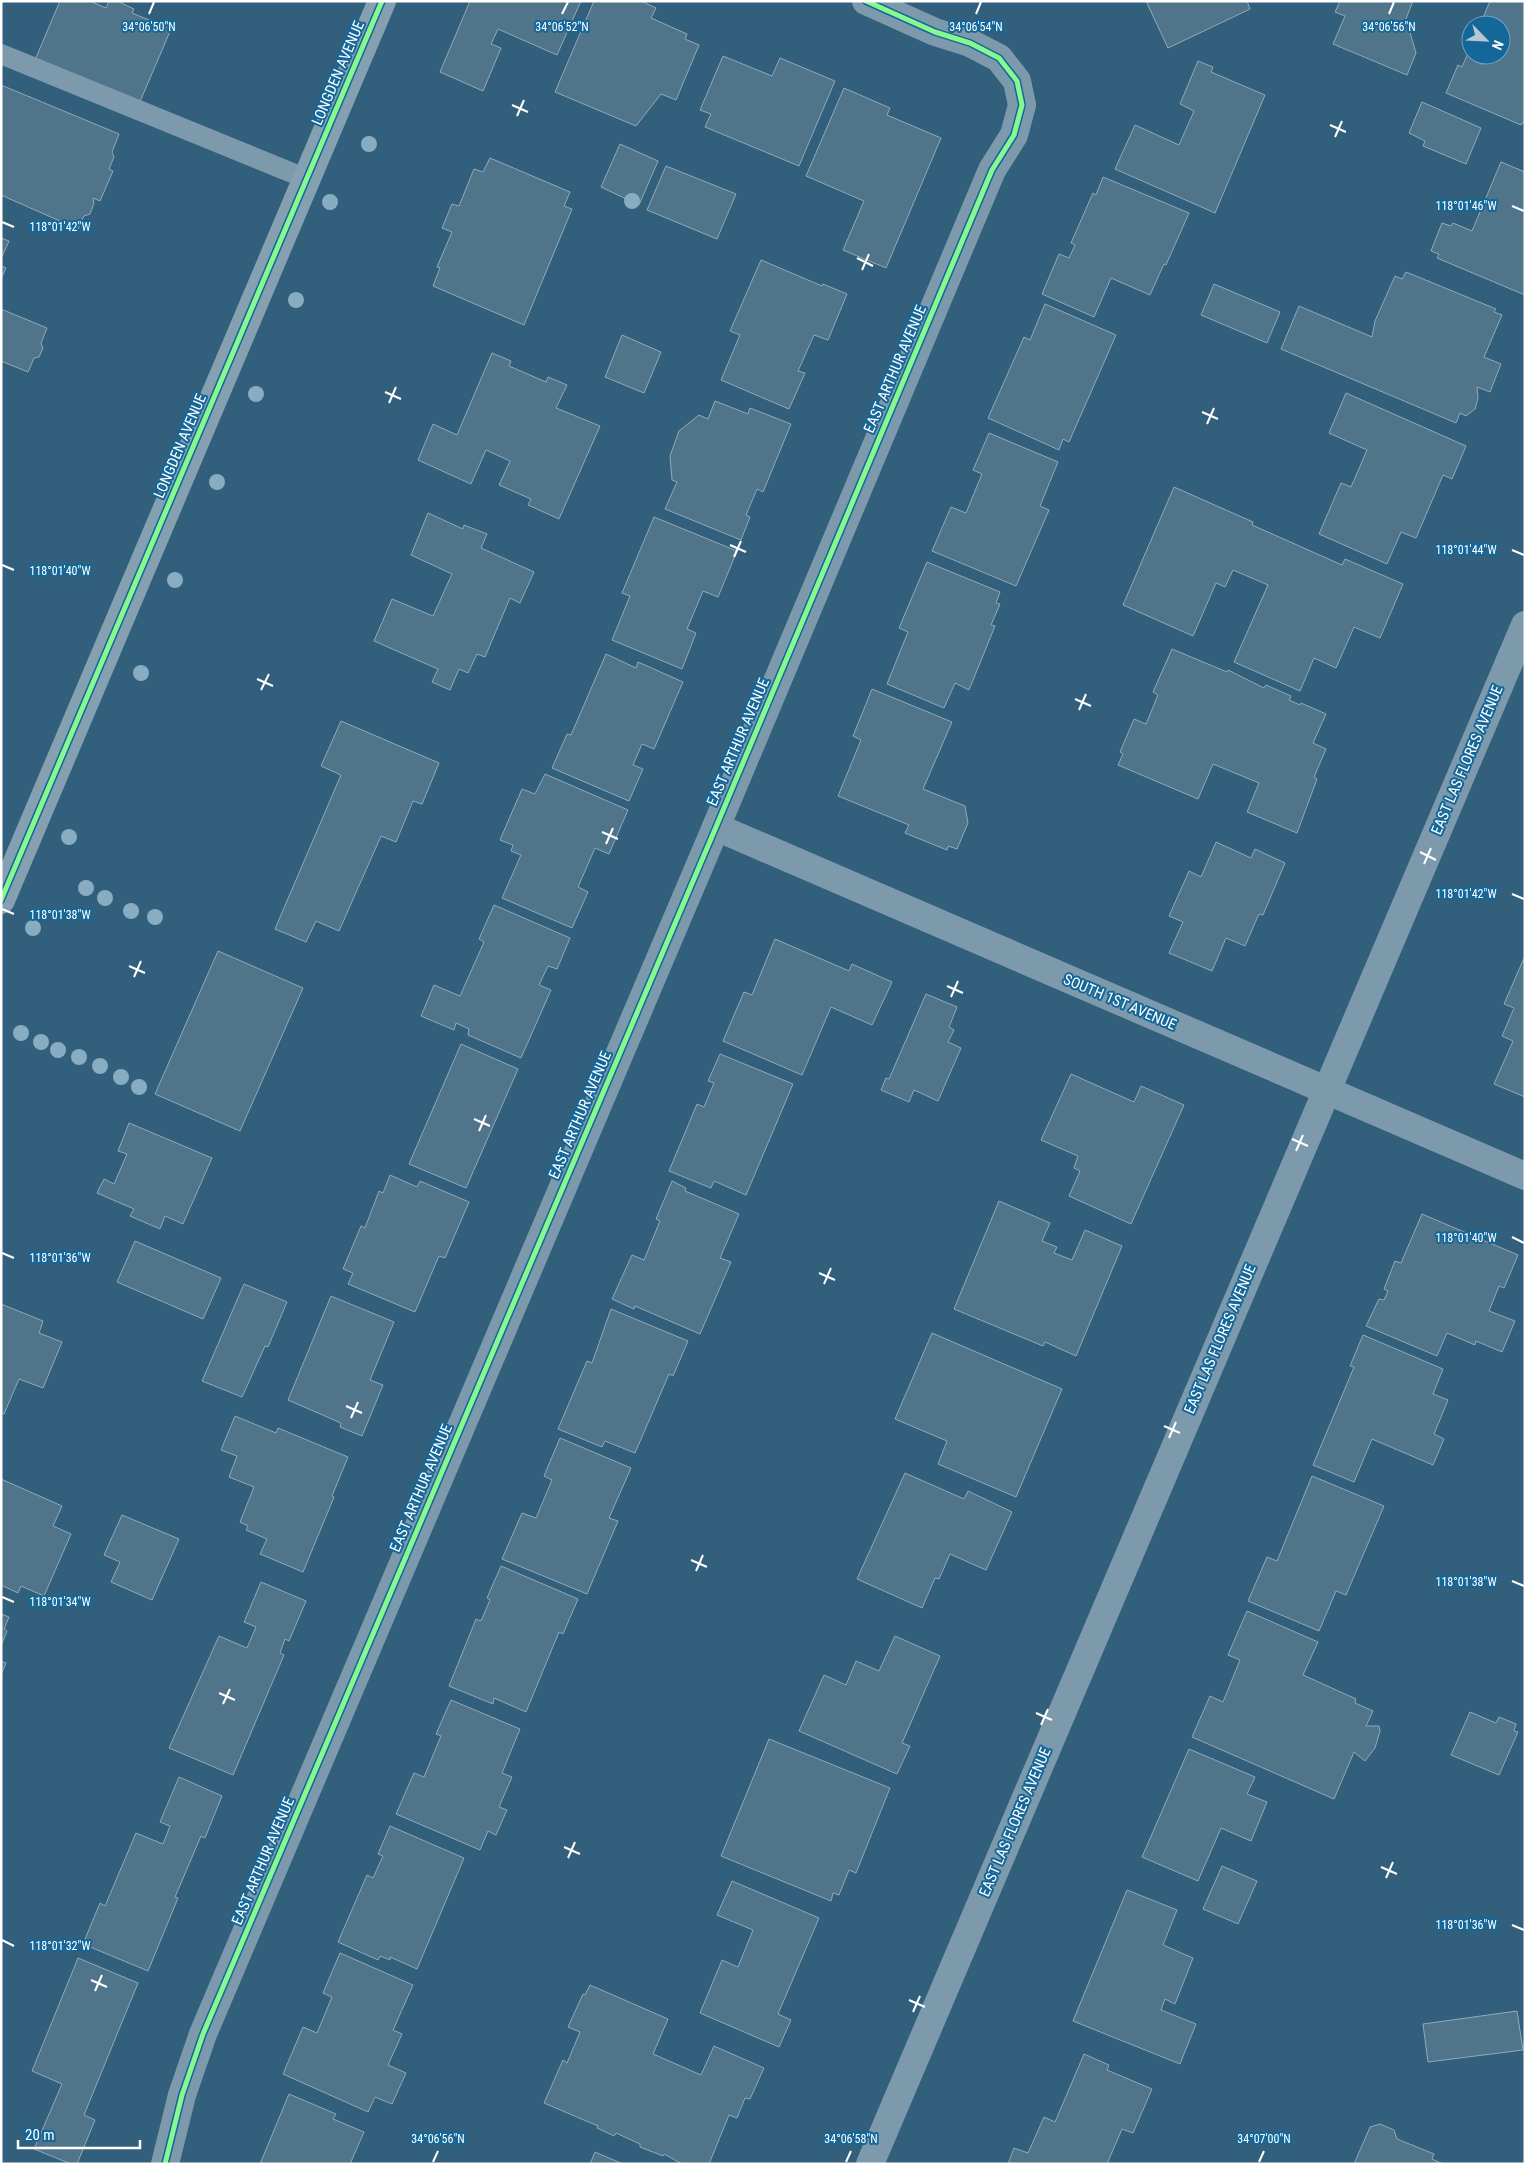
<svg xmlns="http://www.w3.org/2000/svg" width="1526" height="2165" font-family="'Roboto Condensed',sans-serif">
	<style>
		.building { fill: #50748a; stroke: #91aaba }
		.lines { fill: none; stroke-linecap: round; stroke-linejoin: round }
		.lane { stroke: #7d9aad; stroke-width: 20 }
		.street { stroke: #7d9aad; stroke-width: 28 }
		.secondary { stroke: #84a0b1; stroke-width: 28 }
		.cycleway-casing { stroke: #146799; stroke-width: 8 }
		.cycleway { stroke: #87f88f; stroke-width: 5 }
		.tree { fill: #88adc2 }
		.ticks { fill: none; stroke: #fff; stroke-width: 2 }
		.labels { text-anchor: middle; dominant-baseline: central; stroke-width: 4; stroke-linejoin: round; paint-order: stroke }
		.street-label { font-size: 15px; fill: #fff; stroke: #146799 }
		.ticks-label { font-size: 12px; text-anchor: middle; fill: #fff; stroke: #146799; stroke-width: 4; stroke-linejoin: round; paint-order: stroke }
	</style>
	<rect width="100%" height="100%" fill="#325f7b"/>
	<g class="building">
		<polygon points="60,1 89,1 106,8 109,1 117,1 134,9 132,13 171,29 139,104 35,60"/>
		<polygon points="470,1 581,1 557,55 498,29 491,44 501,48 483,91 440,72"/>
		<polygon points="594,1 641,1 656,8 651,18 687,34 685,39 699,45 676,100 661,94 636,126 555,92"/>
		<polygon points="1146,1 1247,1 1250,9 1168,48"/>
		<polygon points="1340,1 1413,1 1404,24 1408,26 1416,53 1407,75 1333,44 1345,16 1335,12"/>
		<polygon points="1490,1 1525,1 1525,123 1523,122 1521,125 1446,93 1458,65 1462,67 1471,46 1471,55 1501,55 1501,25 1480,25"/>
		<polygon points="723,56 772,76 780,58 835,81 799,166 705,127 711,114 700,110"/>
		<polygon points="1198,61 1213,67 1211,72 1265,95 1215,213 1115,169 1135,125 1179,145 1194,111 1180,104"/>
		<polygon points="1,85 119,134 112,152 114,157 109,169 113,171 100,201 93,198 94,203 90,214 84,216 78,229 1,195"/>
		<polygon points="844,88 890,108 887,115 941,138 886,268 843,250 864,201 806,176"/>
		<polygon points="1422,102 1481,128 1466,164 1423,146 1425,141 1409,133"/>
		<polygon points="620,144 658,161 639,205 601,187"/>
		<polygon points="490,158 570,192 564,206 572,209 524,325 433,286 440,268 437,267 452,232 442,228 452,204 459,206 474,169 483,172"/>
		<polygon points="1501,162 1525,172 1525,295 1437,258 1439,254 1431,251 1442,223 1451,226 1453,223 1472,231"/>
		<polygon points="666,166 736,194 717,239 647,210"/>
		<polygon points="1103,177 1189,213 1166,265 1164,264 1150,295 1111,278 1094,317 1042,294 1059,254 1069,258 1075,245 1071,243 1093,193 1096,195"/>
		<polygon points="1,238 9,241 1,259"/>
		<polygon points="761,260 822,286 823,284 847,294 828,340 814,335 798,371 805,373 789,409 721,380 740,335 730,331"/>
		<polygon points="1,266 6,268 1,279"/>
		<polygon points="1406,272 1496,309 1494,312 1502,315 1484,357 1501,364 1490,392 1477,387 1478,398 1475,409 1466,416 1460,413 1456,423 1281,349 1299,306 1372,337 1375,321 1395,276 1402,279"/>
		<polygon points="1214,284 1280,312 1267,343 1201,315"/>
		<polygon points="1045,304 1116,335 1069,442 1063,439 1059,450 988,418 1024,337 1030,340"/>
		<polygon points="1,309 47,328 41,343 43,348 39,357 34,358 28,372 1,361"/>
		<polygon points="622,335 661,352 644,393 605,377"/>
		<polygon points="492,353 511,361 509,366 546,382 548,377 567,385 556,408 600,426 559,519 528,505 531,499 499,485 510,461 486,450 471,484 418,460 433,424 457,435"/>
		<polygon points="1346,393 1466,446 1452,479 1443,475 1416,538 1401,532 1387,564 1319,534 1341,483 1351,487 1367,450 1329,433"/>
		<polygon points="715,401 748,414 750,408 791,424 763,492 757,489 746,515 750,517 741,540 665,509 677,482 672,480 670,456 679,431 699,415 708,419"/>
		<polygon points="989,433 1058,462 1040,506 1049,510 1016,586 932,551 951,507 966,513 982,474 973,470"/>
		<polygon points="1174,487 1253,522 1252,525 1342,565 1345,559 1403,584 1380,638 1354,627 1336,668 1314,658 1300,691 1234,662 1268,585 1233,570 1225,587 1216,583 1193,636 1123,605"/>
		<polygon points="428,513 463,529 464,525 487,534 481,548 534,572 520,603 510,598 485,657 477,654 468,673 459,669 450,690 432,682 438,669 374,641 392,599 433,616 452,574 411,555"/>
		<polygon points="654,517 737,551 718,597 703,591 687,629 696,633 682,669 612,640 630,596 622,593"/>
		<polygon points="927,562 1000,592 996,603 1000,604 991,625 995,626 969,690 955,683 944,708 887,684 908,632 899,628"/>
		<polygon points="1172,649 1227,672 1228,670 1264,688 1266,685 1291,696 1289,700 1300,705 1301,703 1326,714 1313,743 1326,749 1314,777 1317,779 1297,833 1247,812 1259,783 1213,764 1198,799 1118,765 1123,754 1120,752 1134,719 1146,724 1158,695 1153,692"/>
		<polygon points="606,654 636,668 638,662 683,682 654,749 642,744 633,765 643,769 629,801 552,768 567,734 571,735"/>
		<polygon points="872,689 952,722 923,789 965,806 968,823 957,849 948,846 947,850 905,833 909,825 838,796 861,740 853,736"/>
		<polygon points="341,721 439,763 422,804 413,801 396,842 381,836 339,931 316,921 306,942 275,929 341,775 321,766"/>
		<polygon points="545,774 628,810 609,854 595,848 578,887 588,892 572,928 502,898 521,855 511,851 513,845 500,840 522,789 535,794"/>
		<polygon points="1216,842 1251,858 1255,849 1285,863 1263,915 1259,914 1245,946 1226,938 1212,971 1169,953 1183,922 1169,916 1189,871 1201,877"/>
		<polygon points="494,905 570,938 557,969 548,966 539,985 551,990 521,1058 468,1035 469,1029 456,1023 454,1030 421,1016 434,985 460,996 484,942 479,939"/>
		<polygon points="775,939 849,971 852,964 892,982 872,1025 831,1007 802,1075 723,1041 744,992 752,995"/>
		<polygon points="218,951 303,988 240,1131 155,1094"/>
		<polygon points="1524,958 1525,958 1525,1097 1494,1084 1513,1041 1502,1036 1514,1008 1504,1004"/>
		<polygon points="926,994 957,1007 949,1027 954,1030 948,1042 961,1048 938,1101 914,1090 909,1102 881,1090 886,1078 889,1079"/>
		<polygon points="461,1044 518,1069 466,1188 409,1164"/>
		<polygon points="720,1054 793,1084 746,1195 714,1181 711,1188 669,1171 697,1104 704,1107 714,1083 708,1081"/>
		<polygon points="1071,1074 1134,1102 1141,1086 1184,1105 1131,1224 1069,1196 1080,1171 1074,1168 1078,1156 1041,1140"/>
		<polygon points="129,1123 212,1158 183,1224 165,1216 160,1229 130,1216 134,1209 97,1193 104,1179 114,1184 127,1154 118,1151"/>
		<polygon points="390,1175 417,1187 420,1181 469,1202 445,1258 439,1256 415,1312 348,1284 353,1273 343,1269 361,1226 365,1228 379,1191 383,1193"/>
		<polygon points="672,1181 686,1188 685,1191 739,1214 720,1258 731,1262 700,1334 635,1306 634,1309 612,1299 632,1255 644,1260 660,1221 656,1219"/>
		<polygon points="999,1201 1050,1223 1042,1241 1057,1247 1054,1253 1072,1260 1085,1230 1122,1246 1076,1356 1045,1342 1043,1346 954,1309"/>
		<polygon points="1422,1214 1518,1255 1504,1288 1499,1286 1489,1311 1515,1321 1502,1352 1476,1341 1475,1345 1447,1333 1437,1356 1366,1326 1379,1299 1384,1300 1388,1291 1384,1289 1395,1261 1401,1263"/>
		<polygon points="135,1241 221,1278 203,1319 117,1282"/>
		<polygon points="244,1284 287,1302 268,1347 265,1346 242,1397 202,1381"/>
		<polygon points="331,1296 394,1322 370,1380 383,1385 362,1436 340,1427 341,1423 288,1400"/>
		<polygon points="1,1304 43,1321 39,1333 62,1342 43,1388 19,1379 4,1414 1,1413"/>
		<polygon points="611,1309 688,1341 673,1376 669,1374 635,1453 605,1441 602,1447 558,1429 587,1361 592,1363"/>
		<polygon points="932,1333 1062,1389 1016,1497 938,1464 947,1441 895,1419"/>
		<polygon points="1363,1335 1443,1369 1433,1394 1448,1400 1434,1434 1444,1439 1433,1465 1372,1439 1354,1482 1313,1465 1354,1367 1350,1366"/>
		<polygon points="235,1416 276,1433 278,1428 348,1457 332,1496 334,1497 303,1572 260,1554 267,1539 246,1530 248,1526 240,1522 254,1487 229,1477 237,1456 221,1450"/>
		<polygon points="560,1438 631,1468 609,1518 618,1521 587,1594 502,1559 522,1513 536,1518 552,1480 544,1476"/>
		<polygon points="905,1473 964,1499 968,1491 1012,1512 986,1570 950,1554 939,1579 935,1578 922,1608 857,1579"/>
		<polygon points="1312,1476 1384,1506 1346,1595 1336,1591 1319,1631 1248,1601 1267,1557 1277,1561"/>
		<polygon points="1,1479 62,1506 53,1526 71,1534 44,1596 21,1586 18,1593 1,1585"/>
		<polygon points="122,1515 179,1539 152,1600 111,1582 120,1562 104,1555"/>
		<polygon points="501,1566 578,1599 563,1634 559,1632 526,1712 494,1698 493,1704 449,1686 476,1619 481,1621 490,1600 487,1598"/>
		<polygon points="261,1582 306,1601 289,1641 285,1639 280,1653 284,1655 233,1775 169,1748 219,1636 247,1648 256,1627 244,1622"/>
		<polygon points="1247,1611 1318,1642 1303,1675 1356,1699 1355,1703 1373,1711 1366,1726 1379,1726 1380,1731 1375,1748 1365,1761 1354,1752 1334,1799 1192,1737 1210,1696 1223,1702 1240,1660 1228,1655"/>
		<polygon points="1,1614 9,1617 4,1629 7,1631 1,1646"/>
		<polygon points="895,1636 940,1656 902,1743 910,1746 897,1774 799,1731 824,1675 846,1685 856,1661 879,1671"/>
		<polygon points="1,1661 6,1663 1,1675"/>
		<polygon points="451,1700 520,1729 502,1773 512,1777 499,1807 507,1810 496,1835 488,1831 480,1850 396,1814 414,1773 424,1777 441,1736 436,1734"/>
		<polygon points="1470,1712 1496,1723 1499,1717 1516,1724 1514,1731 1518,1732 1499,1775 1451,1755"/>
		<polygon points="769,1739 890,1788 856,1873 849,1870 839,1895 833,1893 831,1901 721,1856"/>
		<polygon points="1189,1749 1255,1777 1247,1794 1267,1802 1251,1841 1221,1828 1198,1881 1142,1857"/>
		<polygon points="179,1777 222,1796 205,1838 201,1836 175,1897 178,1898 148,1971 83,1944 100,1903 105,1906 136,1833 163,1844 170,1826 160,1822"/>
		<polygon points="390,1826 464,1858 417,1969 390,1957 390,1960 380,1956 378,1960 338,1942 367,1875 373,1878 383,1856 378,1854"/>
		<polygon points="1222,1866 1257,1881 1238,1924 1203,1909"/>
		<polygon points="732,1881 819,1918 778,2014 791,2020 779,2047 700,2013 722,1960 738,1967 753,1930 717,1915"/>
		<polygon points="1127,1890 1177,1910 1163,1945 1193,1958 1175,2004 1165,1999 1161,2010 1196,2024 1180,2064 1073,2021"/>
		<polygon points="340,1953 413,1985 393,2030 402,2034 388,2065 406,2073 392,2104 375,2097 368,2112 283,2074 303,2027 317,2033 332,1997 323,1993"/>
		<polygon points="78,1958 138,1983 84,2115 95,2120 77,2164 71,2164 34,2149 62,2084 32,2071"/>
		<polygon points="590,1985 668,2019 653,2054 701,2075 714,2046 764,2068 750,2099 745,2098 737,2118 729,2115 709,2164 682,2164 664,2154 663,2156 640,2147 640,2144 616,2133 614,2136 597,2128 598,2126 544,2103 563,2060 567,2063 580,2032 568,2027 583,1994 585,1995"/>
		<polygon points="1517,2011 1523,2050 1428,2062 1423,2024"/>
		<polygon points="1084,2054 1109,2065 1107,2070 1152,2089 1133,2133 1122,2129 1107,2164 1008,2164 1014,2148 1028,2153 1044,2117 1055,2122"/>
		<polygon points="289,2094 336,2114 333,2119 364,2132 350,2164 260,2164"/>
		<polygon points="1380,2124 1394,2130 1397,2139 1434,2154 1432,2159 1443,2164 1354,2164 1370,2127"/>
		<polygon points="595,2152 623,2164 590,2164"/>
	</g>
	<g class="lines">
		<polyline class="lane" points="1,54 307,179"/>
		<g class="street">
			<polyline points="716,827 1525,1176"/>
			<polyline points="165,2164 182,2095 203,2034 716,827 992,170 1014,135 1022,105 1017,81 999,58 970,43 935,32 866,1"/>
			<polyline points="870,2164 1525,625"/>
		</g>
		<polyline class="secondary" points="1,900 382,1"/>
		<g class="cycleway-casing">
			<g id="cycleway">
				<polyline points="1,900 382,1"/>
				<polyline points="165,2164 182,2095 203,2034 716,827 992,170 1014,135 1022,105 1017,81 999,58 970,43 935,32 866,1"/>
			</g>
		</g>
		<use href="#cycleway" class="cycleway"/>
	</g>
	<g class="tree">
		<circle cx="369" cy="144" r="8"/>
		<circle cx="632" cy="201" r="8"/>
		<circle cx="330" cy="202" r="8"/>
		<circle cx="296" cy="300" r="8"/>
		<circle cx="256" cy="394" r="8"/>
		<circle cx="217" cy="482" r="8"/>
		<circle cx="175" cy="580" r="8"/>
		<circle cx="141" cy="673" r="8"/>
		<circle cx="69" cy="837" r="8"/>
		<circle cx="86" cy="888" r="8"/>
		<circle cx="105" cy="898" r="8"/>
		<circle cx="131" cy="911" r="8"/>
		<circle cx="155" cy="917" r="8"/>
		<circle cx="33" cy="928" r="8"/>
		<circle cx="21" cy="1033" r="8"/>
		<circle cx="41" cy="1042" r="8"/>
		<circle cx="58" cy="1050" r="8"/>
		<circle cx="79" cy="1057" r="8"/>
		<circle cx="100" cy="1066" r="8"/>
		<circle cx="121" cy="1077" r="8"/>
		<circle cx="139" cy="1087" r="8"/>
	</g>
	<path class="ticks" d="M 149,14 L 154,2M 562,14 L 568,2M 976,14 L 981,2M 1389,14 L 1394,2M 512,105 L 528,112M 517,116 L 524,100M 1330,125 L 1346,132M 1335,137 L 1342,121M 1512,206 L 1524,211M 2,222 L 14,227M 857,258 L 873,266M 862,270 L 869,254M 385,392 L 401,399M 389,403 L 396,387M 1202,412 L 1218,419M 1207,424 L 1214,408M 730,545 L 746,552M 1512,550 L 1524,555M 734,557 L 741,541M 2,565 L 14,570M 257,679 L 273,686M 261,690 L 269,674M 1075,699 L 1091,706M 1079,710 L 1086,694M 602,832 L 618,839M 606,844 L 613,828M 1420,852 L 1436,860M 1424,864 L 1431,848M 1512,894 L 1524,899M 2,909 L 14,914M 129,966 L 145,973M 134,977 L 141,961M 947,986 L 963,993M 951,997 L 958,981M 474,1119 L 490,1126M 479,1131 L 486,1115M 1292,1139 L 1308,1146M 1296,1151 L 1303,1135M 1512,1237 L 1524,1243M 2,1253 L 14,1258M 819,1273 L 835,1280M 824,1284 L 831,1268M 346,1406 L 362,1413M 351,1418 L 358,1402M 1164,1426 L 1180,1433M 1169,1438 L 1176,1422M 691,1560 L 707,1567M 696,1571 L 703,1555M 1512,1581 L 1524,1586M 2,1597 L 14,1602M 219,1693 L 235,1700M 223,1704 L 230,1689M 1036,1713 L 1052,1720M 1041,1725 L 1048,1709M 564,1847 L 580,1854M 568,1858 L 575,1842M 1381,1867 L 1397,1874M 1386,1878 L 1393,1862M 1512,1925 L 1524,1930M 2,1940 L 14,1946M 91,1980 L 107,1987M 95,1991 L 102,1975M 909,2000 L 925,2007M 913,2012 L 920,1996M 433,2162 L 438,2151M 846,2162 L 851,2151M 1259,2162 L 1264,2151"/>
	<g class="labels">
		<g class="street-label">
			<text transform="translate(338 73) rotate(-67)">LONGDEN AVENUE</text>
			<text transform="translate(895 369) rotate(-67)">EAST ARTHUR AVENUE</text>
			<text transform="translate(180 446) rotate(-67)">LONGDEN AVENUE</text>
			<text transform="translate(738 742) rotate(-67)">EAST ARTHUR AVENUE</text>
			<text transform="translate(1467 760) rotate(-67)">EAST LAS FLORES AVENUE</text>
			<text transform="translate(1120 1002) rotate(23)">SOUTH 1ST AVENUE</text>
			<text transform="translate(580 1115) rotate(-67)">EAST ARTHUR AVENUE</text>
			<text transform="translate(1220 1339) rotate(-67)">EAST LAS FLORES AVENUE</text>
			<text transform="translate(421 1488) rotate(-67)">EAST ARTHUR AVENUE</text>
			<text transform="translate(1015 1822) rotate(-67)">EAST LAS FLORES AVENUE</text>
			<text transform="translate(263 1861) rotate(-67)">EAST ARTHUR AVENUE</text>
		</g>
	</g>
	<g class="ticks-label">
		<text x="149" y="31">34°06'50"N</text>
		<text x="562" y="31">34°06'52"N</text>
		<text x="976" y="31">34°06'54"N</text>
		<text x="1389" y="31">34°06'56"N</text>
		<text x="1466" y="210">118°01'46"W</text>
		<text x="60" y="231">118°01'42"W</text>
		<text x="1466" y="554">118°01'44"W</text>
		<text x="60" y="575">118°01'40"W</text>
		<text x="1466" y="898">118°01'42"W</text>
		<text x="60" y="919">118°01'38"W</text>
		<text x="1466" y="1242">118°01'40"W</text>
		<text x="60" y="1262">118°01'36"W</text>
		<text x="1466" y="1586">118°01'38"W</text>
		<text x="60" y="1606">118°01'34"W</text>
		<text x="1466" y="1929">118°01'36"W</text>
		<text x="60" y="1950">118°01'32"W</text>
		<text x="438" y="2143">34°06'56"N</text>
		<text x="851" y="2143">34°06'58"N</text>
		<text x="1264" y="2143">34°07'00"N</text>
	</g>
	<rect width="1526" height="2165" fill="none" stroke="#ffffff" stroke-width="5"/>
	<g transform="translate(1486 40) rotate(114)"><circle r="24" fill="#146799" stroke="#72a4c2"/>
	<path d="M0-4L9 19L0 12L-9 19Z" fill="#b7c7d1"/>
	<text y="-8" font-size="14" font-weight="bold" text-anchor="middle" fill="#ffffff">N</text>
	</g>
	<path d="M18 2140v8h122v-8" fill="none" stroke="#ffffff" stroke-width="2.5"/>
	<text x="25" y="2140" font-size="15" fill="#ffffff" stroke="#146799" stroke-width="4" paint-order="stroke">20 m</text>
</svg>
